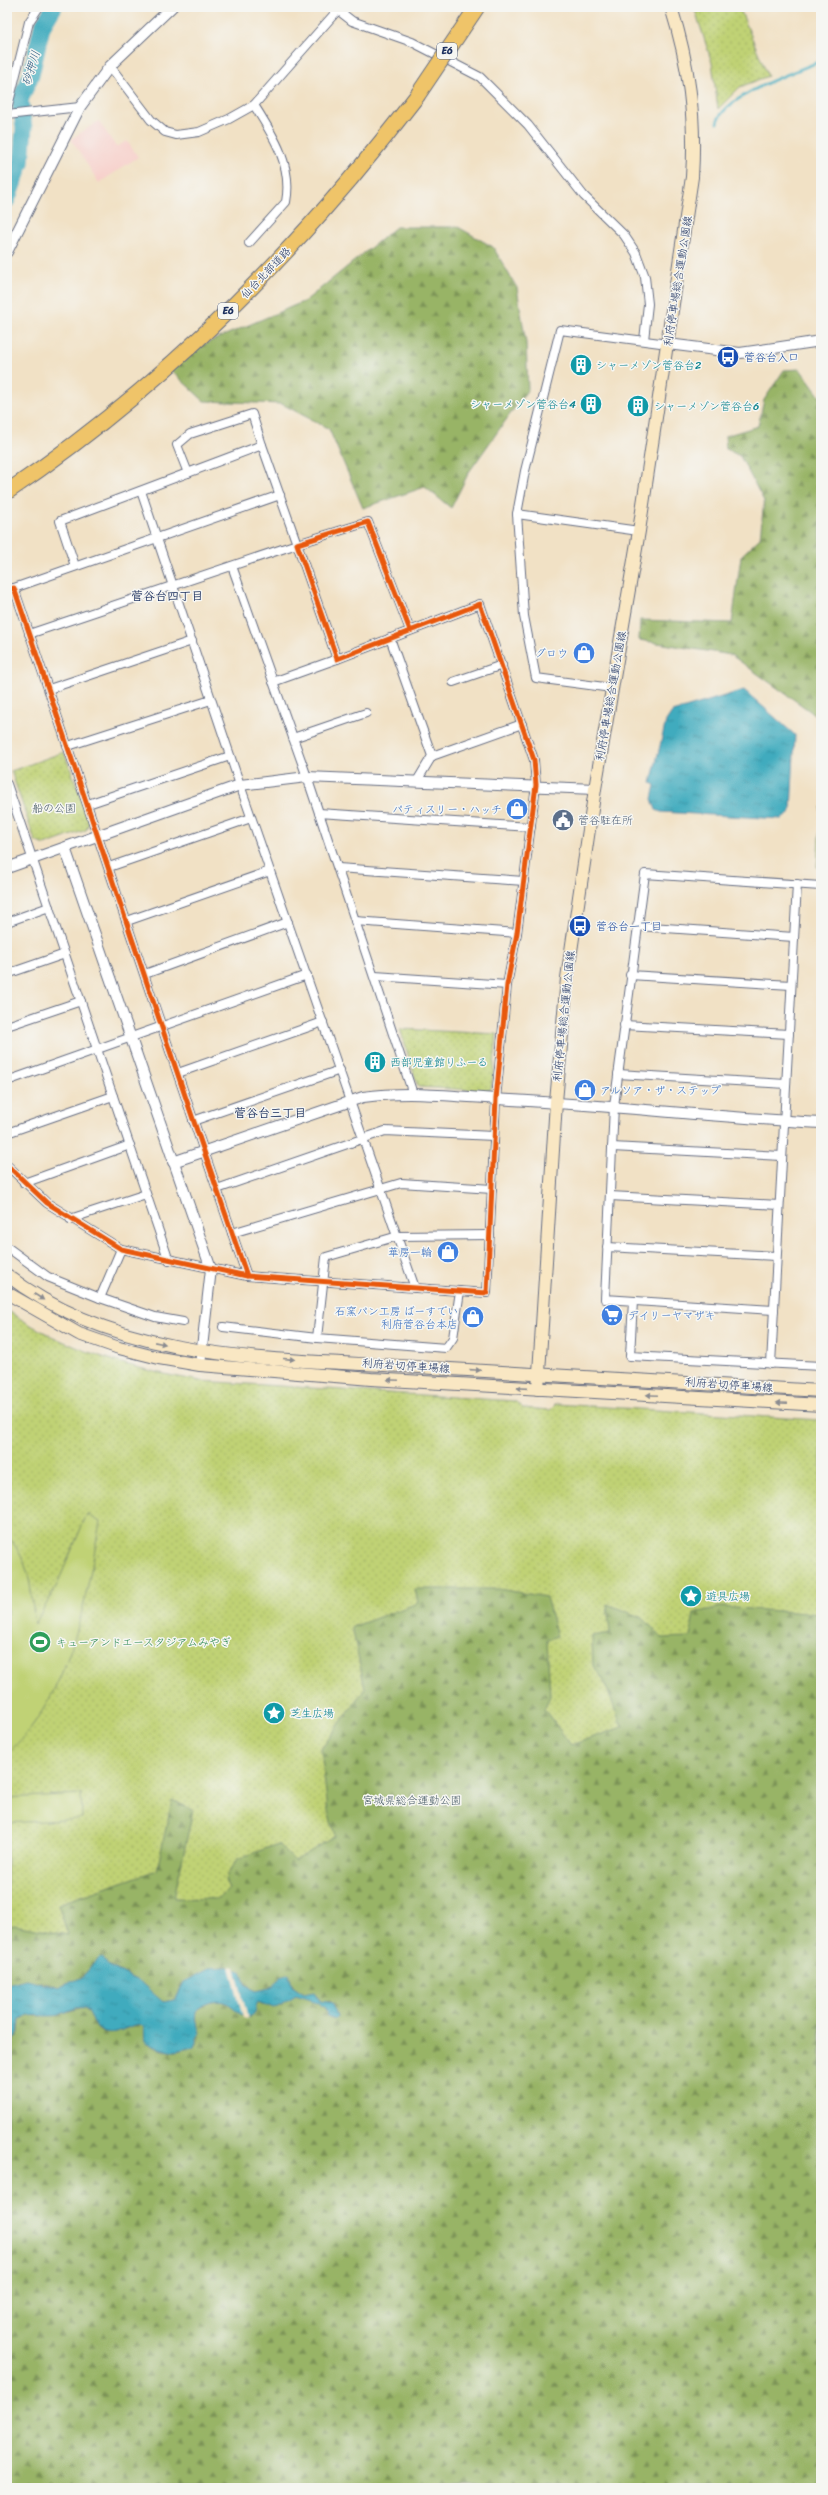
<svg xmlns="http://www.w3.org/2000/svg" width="828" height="2495" font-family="Sriracha,'Klee One',sans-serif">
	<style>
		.built { fill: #f7d0cb }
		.grass { fill: url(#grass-dots); stroke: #6e806a }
		.forest { fill: url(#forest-firs); stroke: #5a7262 }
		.pitch { fill: #c0d275; stroke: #6e806a }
		.water { fill: url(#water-ripples); stroke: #2d6d8e }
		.pier { fill: #f1e1c5 }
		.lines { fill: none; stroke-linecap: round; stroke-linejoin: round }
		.stream { stroke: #3fabbe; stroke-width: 3 }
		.river { stroke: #3fabbe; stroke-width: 17 }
		.minor-casing { stroke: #666d82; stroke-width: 10 }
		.tertiary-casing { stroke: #666d82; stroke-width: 12 }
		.secondary-casing { stroke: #666d82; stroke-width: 14 }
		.motorway-casing { stroke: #666d82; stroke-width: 17 }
		.minor { stroke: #fff; stroke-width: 8 }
		.tertiary { stroke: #fff; stroke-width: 10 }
		.secondary { stroke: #f9e7c3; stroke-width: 12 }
		.motorway { stroke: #efc469; stroke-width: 15 }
		.motorway-bridge-casing { stroke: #666d82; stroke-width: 17; stroke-linecap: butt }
		.motorway-bridge { stroke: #efc469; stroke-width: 15 }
		.cycleway-casing { stroke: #f6f6f2; stroke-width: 8 }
		.cycleway { stroke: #e8590c; stroke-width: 5 }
		.oneway { fill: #8a8b90 }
		.labels { text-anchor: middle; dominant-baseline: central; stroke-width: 3; stroke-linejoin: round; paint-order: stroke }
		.shield { fill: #f6f6f2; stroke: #5d6b8a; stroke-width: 1 }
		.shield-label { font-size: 10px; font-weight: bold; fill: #1b2f5e }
		.street-label { font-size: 11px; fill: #1b2f5e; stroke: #f6f6f2 }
		.transit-label { font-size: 11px; fill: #164399; stroke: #f6f6f2; text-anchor: start }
		.culture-label { font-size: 11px; fill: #0d838f; stroke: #f6f6f2; text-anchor: start }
		.shop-label { font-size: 11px; fill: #366cbe; stroke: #f6f6f2; text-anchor: end }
		.park-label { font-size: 11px; fill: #445864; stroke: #f6f6f2 }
		.service-label { font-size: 11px; fill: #4e5e75; stroke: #f6f6f2; text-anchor: start }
		.leisure-label { font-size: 11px; fill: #27864d; stroke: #f6f6f2; text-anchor: start }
		.water-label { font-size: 12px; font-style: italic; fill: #285a80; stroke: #f6f6f2 }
		.neighbourhood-label { font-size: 12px; font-weight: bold; fill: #1b2f5e; stroke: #f6f6f2 }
	</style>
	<defs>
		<pattern id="grass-dots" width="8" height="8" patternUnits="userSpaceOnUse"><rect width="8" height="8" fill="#c0d275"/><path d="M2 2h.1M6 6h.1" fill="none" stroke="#a4b568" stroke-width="1.8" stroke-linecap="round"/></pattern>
		<pattern id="forest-firs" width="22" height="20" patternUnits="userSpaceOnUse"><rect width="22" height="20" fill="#98b466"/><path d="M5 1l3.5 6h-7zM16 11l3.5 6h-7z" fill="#7b9357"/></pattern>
		<pattern id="water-ripples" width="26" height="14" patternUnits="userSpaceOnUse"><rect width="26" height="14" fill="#3fabbe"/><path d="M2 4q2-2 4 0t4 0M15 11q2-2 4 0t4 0" fill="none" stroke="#348c9e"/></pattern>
	</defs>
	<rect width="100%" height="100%" fill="#f6f6f2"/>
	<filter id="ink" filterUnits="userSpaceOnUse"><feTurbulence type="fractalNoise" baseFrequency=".025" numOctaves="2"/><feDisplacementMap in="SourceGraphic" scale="8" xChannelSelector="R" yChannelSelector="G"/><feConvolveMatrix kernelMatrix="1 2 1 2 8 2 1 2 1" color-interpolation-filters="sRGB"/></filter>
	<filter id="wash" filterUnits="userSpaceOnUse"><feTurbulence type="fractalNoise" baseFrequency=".012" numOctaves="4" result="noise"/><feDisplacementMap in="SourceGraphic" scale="16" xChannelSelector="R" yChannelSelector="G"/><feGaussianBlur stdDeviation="0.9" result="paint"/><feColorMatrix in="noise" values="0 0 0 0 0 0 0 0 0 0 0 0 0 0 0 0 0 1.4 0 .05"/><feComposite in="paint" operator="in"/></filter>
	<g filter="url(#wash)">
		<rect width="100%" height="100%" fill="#f1e1c5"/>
		<polygon class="built" points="99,121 116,147 127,141 138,157 99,183 71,139"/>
		<g class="grass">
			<polygon points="694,7 739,7 768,76 740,87 718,109 712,63"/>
			<polygon points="64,752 90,821 86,830 44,845 35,841 11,771"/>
			<polygon points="821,807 821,868 817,867"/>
			<polygon points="400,1029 497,1034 492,1085 488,1091 418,1087"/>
			<path d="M 7,1310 C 63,1349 134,1370 201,1381 L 515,1401 L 523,1408 L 550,1410 L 556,1404 L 821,1420 L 821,2080 L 7,2322 Z"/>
		</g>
		<g class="forest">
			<polygon points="396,227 458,227 493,247 517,288 526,343 528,389 469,472 451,508 425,487 363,508 329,429 282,404 204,401 162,362 305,301"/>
			<polygon points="800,369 821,398 821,719 731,655 639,640 640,620 732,623 741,556 760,538 764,501 740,456 726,449 725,436 758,426 764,400 784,370"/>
			<path d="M 415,1589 L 499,1589 L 546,1597 L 557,1636 L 547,1640 L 550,1696 L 544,1709 L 571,1745 L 622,1727 L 603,1679 L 593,1666 L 592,1636 L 610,1633 L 607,1604 L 643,1618 L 662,1638 L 690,1637 L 694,1613 L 721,1607 L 821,1614 L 821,2488 L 7,2488 L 7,2049 L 19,2033 L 20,2019 L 32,2015 L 56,2015 L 83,2007 C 90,2011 91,2016 94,2023 C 104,2043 126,2026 140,2024 L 144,2028 L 145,2041 C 150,2044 157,2049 162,2050 C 173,2053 199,2050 200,2036 C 200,2027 193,2021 196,2011 C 199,2007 204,2005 209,2003 C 233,1994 239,2021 250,2017 C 258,2015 254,2007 258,2002 L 262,2004 L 281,2005 L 289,1998 L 296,1995 L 312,1999 L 323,2005 L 329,2017 L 335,2019 L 337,2017 L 334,2006 L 330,2001 L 325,2003 L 320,2001 L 316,1994 L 305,1995 L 292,1986 L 289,1974 L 281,1976 L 271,1988 L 255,1991 L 245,1984 L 242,1979 L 182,1985 L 175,2000 L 163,2002 L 158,2000 L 139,1981 L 98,1960 L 81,1978 L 59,1987 L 41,1981 L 7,1984 L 7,1927 L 14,1925 L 68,1935 L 58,1904 L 157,1870 L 172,1800 L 193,1810 L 174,1898 L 219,1899 L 229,1889 L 225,1879 L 237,1859 L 278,1844 L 295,1861 L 335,1836 L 328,1811 L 321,1749 L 365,1689 L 352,1627 L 418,1603 Z"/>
		</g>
		<g class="pitch">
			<path d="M 87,1514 L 100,1522 C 85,1604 71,1694 7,1754 L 7,1535 C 32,1565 30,1588 35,1624 L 56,1587 Z"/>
			<polygon points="81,1794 82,1819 7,1823 7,1798"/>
		</g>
		<g class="water">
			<polygon points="744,690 795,735 791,810 787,816 781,819 661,812 656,810 652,799 655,785 651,783 666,721 672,712"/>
			<path d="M 100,1958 L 103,1958 L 108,1966 L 139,1981 L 163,2002 L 175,2000 L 184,1982 L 211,1968 L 228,1967 L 241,1971 L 245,1984 L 255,1991 L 271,1988 L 281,1976 L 289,1974 L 292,1986 L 304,1994 L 314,1992 L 320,2001 L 333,2003 L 337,2017 L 335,2019 L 327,2016 L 326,2009 L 318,2002 L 296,1995 L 274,2008 L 258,2002 C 254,2007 258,2015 250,2017 C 239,2021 233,1994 209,2003 C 204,2005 199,2007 196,2011 L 195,2020 L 200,2033 L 195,2046 C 173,2053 166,2053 145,2041 L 144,2028 L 140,2024 C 124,2026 111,2041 96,2026 C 92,2022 91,2014 87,2009 C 77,2004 68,2012 58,2015 C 45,2018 32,2012 20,2019 L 18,2033 L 7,2049 L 7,1984 L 26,1979 L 59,1987 L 81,1978 Z"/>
		</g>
		<polygon class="pier" points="230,1966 235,1967 248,2019 243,2018"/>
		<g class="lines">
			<path class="stream" d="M 717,123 C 723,96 797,71 821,61"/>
			<polyline class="river" points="7,200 21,163 24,128 20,100 31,75 42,27 54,7"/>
		</g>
	</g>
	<g filter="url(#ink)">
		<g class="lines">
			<g class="minor-casing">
				<g id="minor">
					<polyline points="334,7 352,21 412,42 480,77 528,125 584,196 624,235 636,253 645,277 648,304 644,340"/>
					<polyline points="110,66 151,120 165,132 176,135 199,132 229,119 254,105 337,11"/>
					<polyline points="7,110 29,22 39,7"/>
					<polyline points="7,115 80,107"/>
					<path d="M 249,243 L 286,202 C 293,165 273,135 254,105"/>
					<polyline points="188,473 177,445 190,434 252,414 262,445"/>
					<polyline points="141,491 240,785 415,1288"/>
					<polyline points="517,514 639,531"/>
					<polyline points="232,566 307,777 413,1094"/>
					<polyline points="14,588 280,495"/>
					<path d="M 7,590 L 14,588 C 92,817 167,1047 247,1276"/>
					<polyline points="29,634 297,544 262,445 60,521 75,566"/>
					<polyline points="390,638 432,756 417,781"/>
					<polyline points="273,682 337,659"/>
					<polyline points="453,682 502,665"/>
					<polyline points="612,688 536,678 524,616 517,514 525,471 560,330 668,344"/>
					<polyline points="49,689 192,641"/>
					<polyline points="293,738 366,713"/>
					<polyline points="68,746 211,700"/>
					<polyline points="432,756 522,724"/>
					<polyline points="7,784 169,1261"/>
					<polyline points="88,804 230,756"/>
					<polyline points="319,813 531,827"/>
					<polyline points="109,867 251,818"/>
					<polyline points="338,868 524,881"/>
					<polyline points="127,921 270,871"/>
					<polyline points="355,921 517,933"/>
					<polyline points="7,922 49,907"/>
					<polyline points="637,926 794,937"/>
					<polyline points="7,974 65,954"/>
					<polyline points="145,974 288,922"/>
					<polyline points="630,975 791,985"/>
					<polyline points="375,976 507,985"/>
					<polyline points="624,1025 789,1034"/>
					<polyline points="7,1026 81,1001"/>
					<polyline points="178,1073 323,1022"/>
					<polyline points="618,1074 786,1084"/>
					<polyline points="7,1081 307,975"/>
					<polyline points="193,1121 340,1070"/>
					<polyline points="7,1133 113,1096"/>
					<polyline points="612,1147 782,1156"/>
					<polyline points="7,1165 47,1203 121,1249 247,1276 487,1293 496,1099 507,985 517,933 536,785 534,760 480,604 337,659 297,544 368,522 410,630"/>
					<polyline points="24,1183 130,1145"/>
					<polyline points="217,1189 385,1131 494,1136"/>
					<polyline points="610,1196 779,1205"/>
					<polyline points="70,1219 146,1194"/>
					<polyline points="232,1233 401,1183 492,1189"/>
					<polyline points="7,1247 48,1277 100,1298 155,1317 183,1322"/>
					<polyline points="607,1247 776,1256"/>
					<polyline points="100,1298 121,1249"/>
					<polyline points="633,1301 630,1356 821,1366"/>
					<polyline points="774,1310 605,1299 614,1106 645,874 821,886"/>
					<polyline points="223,1327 317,1338 446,1348 453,1338 460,1291"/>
					<polyline points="317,1338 326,1257 398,1236 490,1235"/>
					<polyline points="771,1364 797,884"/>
				</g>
			</g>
			<g class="tertiary-casing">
				<g id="tertiary">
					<polyline points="7,252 80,107 110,66 172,7"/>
					<polyline points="668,344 740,353 821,341"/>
					<polyline points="65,848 211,1269 200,1365"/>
					<polyline points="7,868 240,785 307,777 595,789"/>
					<path d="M 173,1162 L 363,1097 C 412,1090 462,1097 511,1100 C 614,1106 717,1117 821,1123"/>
				</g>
			</g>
			<g class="secondary-casing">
				<g id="secondary">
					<path d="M 7,1275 C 126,1367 290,1358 433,1368 C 562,1376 692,1383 821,1391"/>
					<polyline points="7,1293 79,1334 119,1348 159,1358 200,1365 371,1379 821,1405"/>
					<path d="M 538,1389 L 556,1102 L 567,978 L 595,789 L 639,531 L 692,177 C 696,117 689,64 671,7"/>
				</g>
			</g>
			<g class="motorway-casing">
				<path id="motorway" d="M 7,492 C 166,385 301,248 417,96"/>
			</g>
			<use href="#minor" class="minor"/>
			<use href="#tertiary" class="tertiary"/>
			<use href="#secondary" class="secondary"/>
			<use href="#motorway" class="motorway"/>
			<g class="motorway-bridge-casing">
				<polyline id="motorway-bridge" points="417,96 477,7"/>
			</g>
			<use href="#motorway-bridge" class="motorway-bridge"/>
			<g class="cycleway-casing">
				<g id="cycleway">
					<path d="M 7,590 L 14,588 C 92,817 167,1047 247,1276"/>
					<polyline points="7,1165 47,1203 121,1249 247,1276 487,1293 496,1099 507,985 517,933 536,785 534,760 480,604 337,659 297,544 368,522 410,630"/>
				</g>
			</g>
			<use href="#cycleway" class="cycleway"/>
		</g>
		<defs><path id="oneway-solid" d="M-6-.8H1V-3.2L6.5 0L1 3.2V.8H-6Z"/></defs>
		<g class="oneway">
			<use href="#oneway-solid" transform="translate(39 1297) rotate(33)"/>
			<use href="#oneway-solid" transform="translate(160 1343) rotate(11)"/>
			<use href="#oneway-solid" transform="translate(289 1359) rotate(5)"/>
			<use href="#oneway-solid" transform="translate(475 1370) rotate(4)"/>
			<use href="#oneway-solid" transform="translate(393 1380) rotate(-177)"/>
			<use href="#oneway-solid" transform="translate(522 1388) rotate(-176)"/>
			<use href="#oneway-solid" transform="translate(652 1395) rotate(-177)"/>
			<use href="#oneway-solid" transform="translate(782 1403) rotate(-177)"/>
		</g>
	</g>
	<defs>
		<g id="bus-disc" transform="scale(1.15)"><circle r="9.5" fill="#1a4fb4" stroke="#f6f6f2"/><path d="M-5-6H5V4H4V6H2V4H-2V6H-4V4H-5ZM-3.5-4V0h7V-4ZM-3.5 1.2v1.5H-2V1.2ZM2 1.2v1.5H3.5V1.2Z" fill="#fff"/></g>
		<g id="building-disc" transform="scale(1.15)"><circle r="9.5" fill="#0f9aa8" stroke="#f6f6f2"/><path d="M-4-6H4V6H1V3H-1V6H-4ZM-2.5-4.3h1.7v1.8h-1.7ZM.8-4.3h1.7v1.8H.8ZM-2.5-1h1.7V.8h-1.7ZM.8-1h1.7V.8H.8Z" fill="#fff"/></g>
		<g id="shop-disc" transform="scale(1.15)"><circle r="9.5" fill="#3f7fe0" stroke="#f6f6f2"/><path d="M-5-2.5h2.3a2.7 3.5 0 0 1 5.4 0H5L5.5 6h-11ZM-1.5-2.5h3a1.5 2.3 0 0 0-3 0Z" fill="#fff"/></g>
		<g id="civic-disc" transform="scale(1.15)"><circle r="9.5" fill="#5c6f8a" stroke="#f6f6f2"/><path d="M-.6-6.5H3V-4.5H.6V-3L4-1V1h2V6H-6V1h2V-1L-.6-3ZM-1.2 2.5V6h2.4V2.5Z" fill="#fff"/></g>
		<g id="supermarket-disc" transform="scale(1.15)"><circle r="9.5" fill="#3f7fe0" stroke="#f6f6f2"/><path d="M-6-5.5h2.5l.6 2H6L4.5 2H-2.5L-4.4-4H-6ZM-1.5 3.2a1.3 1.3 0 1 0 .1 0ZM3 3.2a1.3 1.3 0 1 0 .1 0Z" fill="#fff"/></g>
		<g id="sight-disc" transform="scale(1.15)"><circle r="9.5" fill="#0f9aa8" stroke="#f6f6f2"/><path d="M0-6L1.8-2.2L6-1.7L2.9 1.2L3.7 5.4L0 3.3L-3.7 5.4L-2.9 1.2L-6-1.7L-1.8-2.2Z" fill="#fff"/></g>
		<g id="stadium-disc" transform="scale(1.15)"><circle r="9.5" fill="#2e9e5b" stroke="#f6f6f2"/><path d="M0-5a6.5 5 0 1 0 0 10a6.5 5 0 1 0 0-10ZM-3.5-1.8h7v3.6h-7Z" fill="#fff"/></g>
	</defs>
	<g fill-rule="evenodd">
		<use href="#bus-disc" x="728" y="357"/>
		<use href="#building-disc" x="581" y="365"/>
		<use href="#building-disc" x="591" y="404"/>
		<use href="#building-disc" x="638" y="406"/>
		<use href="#shop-disc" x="584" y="653"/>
		<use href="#shop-disc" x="517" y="809"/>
		<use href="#civic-disc" x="563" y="820"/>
		<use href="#bus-disc" x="580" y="926"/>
		<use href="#building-disc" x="375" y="1062"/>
		<use href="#shop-disc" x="585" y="1090"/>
		<use href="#shop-disc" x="448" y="1252"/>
		<use href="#supermarket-disc" x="612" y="1315"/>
		<use href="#shop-disc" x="473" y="1317"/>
		<use href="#sight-disc" x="691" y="1596"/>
		<use href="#stadium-disc" x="40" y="1642"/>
		<use href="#sight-disc" x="274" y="1713"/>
	</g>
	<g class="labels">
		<g class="shield">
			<rect x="437" y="43" width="20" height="16" rx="3"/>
			<rect x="218" y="303" width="20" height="16" rx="3"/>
		</g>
		<g class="shield-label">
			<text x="447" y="51">E6</text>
			<text x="228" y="311">E6</text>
		</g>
		<g class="street-label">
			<text transform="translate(266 273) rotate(-46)">仙台北部道路</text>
			<text transform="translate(678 281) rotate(-81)">利府停車場総合運動公園線</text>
			<text transform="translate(611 696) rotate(-80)">利府停車場総合運動公園線</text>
			<text transform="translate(564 1016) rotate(-84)">利府停車場総合運動公園線</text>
			<text transform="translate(406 1366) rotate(4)">利府岩切停車場線</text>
			<text transform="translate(729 1385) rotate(4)">利府岩切停車場線</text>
		</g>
		<g class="transit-label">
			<text x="744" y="357">菅谷台入口</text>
			<text x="596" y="926">菅谷台一丁目</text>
		</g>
		<g class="culture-label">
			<text x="596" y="365">シャーメゾン菅谷台2</text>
			<text x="576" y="404" text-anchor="end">シャーメゾン菅谷台4</text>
			<text x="654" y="406">シャーメゾン菅谷台6</text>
			<text x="390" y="1062">西部児童館りふーる</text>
			<text x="706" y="1596">遊具広場</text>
			<text x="290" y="1713">芝生広場</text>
		</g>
		<g class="shop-label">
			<text x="568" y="653">グロウ</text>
			<text x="502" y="809">パティスリー・ハッチ</text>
			<text x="600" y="1090" text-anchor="start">アルソア・ザ・ステップ</text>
			<text x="432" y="1252">華房一輪</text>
			<text x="458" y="1311">石窯パン工房 ばーすでい<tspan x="458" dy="13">利府菅谷台本店</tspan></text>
			<text x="628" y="1315" text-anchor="start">デイリーヤマザキ</text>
		</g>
		<g class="park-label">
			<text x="54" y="808">船の公園</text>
			<text x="412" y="1800">宮城県総合運動公園</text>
		</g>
		<g class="service-label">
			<text x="578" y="820">菅谷駐在所</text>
		</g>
		<g class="leisure-label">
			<text x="56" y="1642">キューアンドエースタジアムみやぎ</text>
		</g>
		<g class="water-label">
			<text transform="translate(31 68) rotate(-73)">砂押川</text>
		</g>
		<g class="neighbourhood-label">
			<text x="167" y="596">菅谷台四丁目</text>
			<text x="270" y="1113">菅谷台三丁目</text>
		</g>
	</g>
	<rect width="828" height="2495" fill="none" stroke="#f6f6f2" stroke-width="24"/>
</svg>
